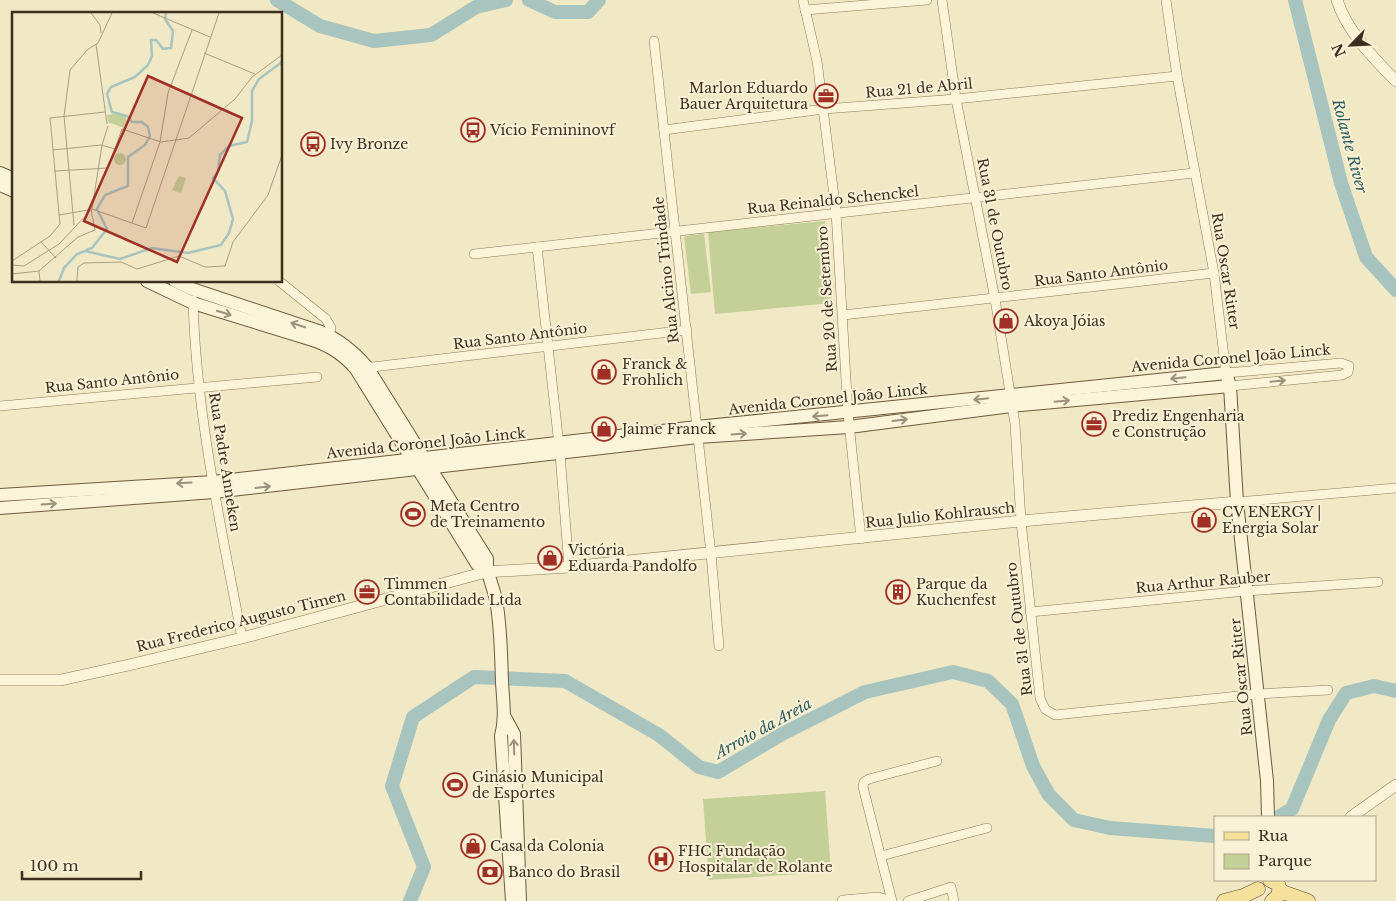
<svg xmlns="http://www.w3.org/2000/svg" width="1396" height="901" font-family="'Libre Baskerville',serif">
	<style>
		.green { fill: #c4d098 }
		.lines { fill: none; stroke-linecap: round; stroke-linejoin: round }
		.river { stroke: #a7c4be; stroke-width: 14 }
		.minor-casing { stroke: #8d7a59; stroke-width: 10 }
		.tertiary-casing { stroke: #8d7a59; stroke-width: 12 }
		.secondary-casing { stroke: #6f5a3d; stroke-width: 14 }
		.primary-casing { stroke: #5b472e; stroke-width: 15 }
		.minor { stroke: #fbf4d9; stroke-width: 9 }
		.tertiary { stroke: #fbf4d9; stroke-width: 11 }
		.secondary { stroke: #fbf4d9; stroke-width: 12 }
		.primary { stroke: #f5e19b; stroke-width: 14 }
		.oneway { stroke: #9c927c }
		.labels { text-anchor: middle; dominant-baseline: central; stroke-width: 4; stroke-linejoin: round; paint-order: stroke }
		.poi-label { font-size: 14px; fill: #3c2f1e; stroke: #f8f1d5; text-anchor: start }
		.street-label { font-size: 14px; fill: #3c2f1e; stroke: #f8f1d5 }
		.water-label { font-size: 15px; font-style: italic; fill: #2d5b5d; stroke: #f8f1d5 }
		.inset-river { fill: none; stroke: #a7c4be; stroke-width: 2.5 }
		.inset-road { fill: none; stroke: #a99e82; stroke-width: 1 }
		.view { fill: #a03026; fill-opacity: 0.15; stroke: #a03026; stroke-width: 2.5 }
		.inset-edge { fill: none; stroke: #3c2f1e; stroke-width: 2.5 }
	</style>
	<rect width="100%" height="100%" fill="#f1e8c5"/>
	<g class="green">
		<polygon points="825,221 832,303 715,314 708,232"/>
		<polygon points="704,234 711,292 691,294 684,236"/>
		<polygon points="825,791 831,872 709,880 703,799"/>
	</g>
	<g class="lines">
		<g class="river">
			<polyline points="277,0 320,26 374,41 431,35 476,7 506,0"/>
			<polyline points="529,0 555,12 588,12 599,0"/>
			<polyline points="1295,0 1341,183 1366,257 1396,290"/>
			<polyline points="1278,817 1292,809 1329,720 1346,693 1374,686 1396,691"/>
			<polyline points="410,901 424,867 392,786 413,717 474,677 565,681 659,735 699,767 718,772 782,734 865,692 953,672 988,681 1012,704 1033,766 1049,795 1074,820 1110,828 1215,836"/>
		</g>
		<g class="minor-casing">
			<g id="minor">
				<polyline points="803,0 817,61 836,212 848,413 861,539"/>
				<polyline points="942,0 956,99 995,299 1015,424 1021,521 1040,698 1045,709 1055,715 1258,694 1328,690"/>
				<polyline points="1166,0 1177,76 1214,273 1226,373 1341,363 1349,366 1348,372 1342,375 1230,386"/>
				<polyline points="805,10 927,0"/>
				<polyline points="654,41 711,554 719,646"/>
				<polyline points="664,130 824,109 956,99 1177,76"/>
				<polyline points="537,247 560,454 569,567"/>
				<polyline points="474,254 1194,173"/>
				<polyline points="279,281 326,319 331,328 327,340"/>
				<path d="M 193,300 C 196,414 221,527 242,638"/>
				<polyline points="843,315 1214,273"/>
				<polyline points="364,368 687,330"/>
				<polyline points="0,406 317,377"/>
				<polyline points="1237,502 1396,488"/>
				<polyline points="1030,612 1246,591 1378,582"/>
				<polyline points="881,856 987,828"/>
				<polyline points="892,901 863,787 864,782 869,779 937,761"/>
				<polyline points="908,901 951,887 954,901"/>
			</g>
		</g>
		<g class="tertiary-casing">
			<g id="tertiary">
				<path d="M 1337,0 C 1346,30 1374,59 1396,81"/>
				<polyline points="0,680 61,680 133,664 242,638 486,572 569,567 1021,521 1237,502"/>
				<polyline points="1351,817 1396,785"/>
				<polyline points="843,901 878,898 888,901"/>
			</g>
		</g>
		<g class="secondary-casing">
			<g id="secondary">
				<polyline points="0,173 14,179"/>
				<polyline points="0,185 14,191"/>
				<path d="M 147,281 L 193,303 L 316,341 C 333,348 344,355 356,369 L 477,564 L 486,572"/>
				<path d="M 175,281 L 192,289 L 321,332 C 340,340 354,352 367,367 L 487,559 C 486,574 493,585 496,600 C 501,627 501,654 502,682 C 503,701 506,717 501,736 L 512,901"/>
				<polyline points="0,495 213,482 697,427 1226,373 1230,386 1237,502 1267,781 1268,817"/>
				<polyline points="0,508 214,492 698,437 849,427 1011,406 1230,386"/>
				<polyline points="506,719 514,734 520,901"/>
			</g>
		</g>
		<g class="primary-casing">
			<g id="primary">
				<path d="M 1270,880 L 1278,884 C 1281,891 1279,897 1272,901"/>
				<polyline points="1280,891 1308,901"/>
				<polyline points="1224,901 1243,896 1258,889"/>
			</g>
		</g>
		<use href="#minor" class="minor"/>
		<use href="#tertiary" class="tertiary"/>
		<use href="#secondary" class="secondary"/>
		<use href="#primary" class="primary"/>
	</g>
	<defs><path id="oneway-shaft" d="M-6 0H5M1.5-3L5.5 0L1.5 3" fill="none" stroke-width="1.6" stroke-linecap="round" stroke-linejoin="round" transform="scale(1.25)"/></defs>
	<g class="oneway">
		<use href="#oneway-shaft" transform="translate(224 313) rotate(17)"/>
		<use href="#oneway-shaft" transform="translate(298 325) rotate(-162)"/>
		<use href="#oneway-shaft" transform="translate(1178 378) rotate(174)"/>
		<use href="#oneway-shaft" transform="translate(1278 381) rotate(-6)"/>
		<use href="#oneway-shaft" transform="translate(981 399) rotate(174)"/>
		<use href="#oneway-shaft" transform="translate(1062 401) rotate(-5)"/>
		<use href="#oneway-shaft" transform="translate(820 416) rotate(175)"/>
		<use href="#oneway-shaft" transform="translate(900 420) rotate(-7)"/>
		<use href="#oneway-shaft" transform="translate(739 434) rotate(-4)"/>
		<use href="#oneway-shaft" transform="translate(184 483) rotate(177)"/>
		<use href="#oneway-shaft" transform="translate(263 487) rotate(-7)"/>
		<use href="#oneway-shaft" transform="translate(49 504) rotate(-4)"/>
		<use href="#oneway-shaft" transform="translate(514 747) rotate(-92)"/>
	</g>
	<defs>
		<g id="office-ring" transform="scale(1.25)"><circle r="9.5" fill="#f8f1d5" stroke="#a03026" stroke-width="1.5"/><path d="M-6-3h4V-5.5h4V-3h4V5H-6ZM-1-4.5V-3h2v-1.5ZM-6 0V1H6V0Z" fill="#a03026"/></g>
		<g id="bus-ring" transform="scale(1.25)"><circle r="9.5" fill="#f8f1d5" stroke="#a03026" stroke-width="1.5"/><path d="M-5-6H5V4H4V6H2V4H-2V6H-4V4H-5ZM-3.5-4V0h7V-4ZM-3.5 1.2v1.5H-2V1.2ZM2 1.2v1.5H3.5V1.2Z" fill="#a03026"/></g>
		<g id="shop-ring" transform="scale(1.25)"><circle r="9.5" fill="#f8f1d5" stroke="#a03026" stroke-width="1.5"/><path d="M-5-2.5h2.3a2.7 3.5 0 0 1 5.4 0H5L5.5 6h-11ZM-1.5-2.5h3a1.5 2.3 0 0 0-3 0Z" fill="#a03026"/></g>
		<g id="stadium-ring" transform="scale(1.25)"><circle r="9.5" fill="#f8f1d5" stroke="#a03026" stroke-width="1.5"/><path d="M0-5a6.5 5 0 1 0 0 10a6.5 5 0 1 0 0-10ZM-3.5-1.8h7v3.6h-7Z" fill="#a03026"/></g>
		<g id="building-ring" transform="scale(1.25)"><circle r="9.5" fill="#f8f1d5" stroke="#a03026" stroke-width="1.5"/><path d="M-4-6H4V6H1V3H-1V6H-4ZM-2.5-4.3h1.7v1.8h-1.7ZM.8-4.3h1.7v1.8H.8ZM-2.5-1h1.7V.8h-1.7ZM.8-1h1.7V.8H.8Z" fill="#a03026"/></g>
		<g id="hospital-ring" transform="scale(1.25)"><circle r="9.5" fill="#f8f1d5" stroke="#a03026" stroke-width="1.5"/><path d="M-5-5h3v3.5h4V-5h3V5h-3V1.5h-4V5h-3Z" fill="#a03026"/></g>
		<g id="bank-ring" transform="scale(1.25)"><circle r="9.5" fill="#f8f1d5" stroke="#a03026" stroke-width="1.5"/><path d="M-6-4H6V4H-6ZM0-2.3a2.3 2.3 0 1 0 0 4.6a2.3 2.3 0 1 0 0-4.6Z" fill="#a03026"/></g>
	</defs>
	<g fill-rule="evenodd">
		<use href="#office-ring" x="826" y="96"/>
		<use href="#bus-ring" x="473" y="130"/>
		<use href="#bus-ring" x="313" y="144"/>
		<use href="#shop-ring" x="1006" y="321"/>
		<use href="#shop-ring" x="604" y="372"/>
		<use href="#office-ring" x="1094" y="424"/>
		<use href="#shop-ring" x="604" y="429"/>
		<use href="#stadium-ring" x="413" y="514"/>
		<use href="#shop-ring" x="1204" y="520"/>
		<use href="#shop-ring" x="550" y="558"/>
		<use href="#office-ring" x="367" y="592"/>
		<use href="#building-ring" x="898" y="592"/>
		<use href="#stadium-ring" x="455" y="785"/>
		<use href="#shop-ring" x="473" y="846"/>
		<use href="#hospital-ring" x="661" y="859"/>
		<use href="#bank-ring" x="490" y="872"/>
	</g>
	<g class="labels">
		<g class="poi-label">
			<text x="808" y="88" text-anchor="end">Marlon Eduardo<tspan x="808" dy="16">Bauer Arquitetura</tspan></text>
			<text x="490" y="130">Vício Femininovf</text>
			<text x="330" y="144">Ivy Bronze</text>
			<text x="1024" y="321">Akoya Jóias</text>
			<text x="622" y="364">Franck &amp;<tspan x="622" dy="16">Frohlich</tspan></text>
			<text x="1112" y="416">Prediz Engenharia<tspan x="1112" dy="16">e Construção</tspan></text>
			<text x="622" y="429">Jaime Franck</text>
			<text x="430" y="506">Meta Centro<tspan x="430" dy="16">de Treinamento</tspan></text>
			<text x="1222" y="512">CV ENERGY |<tspan x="1222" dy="16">Energia Solar</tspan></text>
			<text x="568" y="550">Victória<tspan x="568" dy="16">Eduarda Pandolfo</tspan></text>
			<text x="384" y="584">Timmen<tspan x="384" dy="16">Contabilidade Ltda</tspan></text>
			<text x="916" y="584">Parque da<tspan x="916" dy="16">Kuchenfest</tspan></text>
			<text x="472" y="777">Ginásio Municipal<tspan x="472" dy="16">de Esportes</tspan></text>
			<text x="490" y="846">Casa da Colonia</text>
			<text x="678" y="851">FHC Fundação<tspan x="678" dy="16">Hospitalar de Rolante</tspan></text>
			<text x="508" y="872">Banco do Brasil</text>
		</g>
		<g class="street-label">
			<text transform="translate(919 88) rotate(-5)">Rua 21 de Abril</text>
			<text transform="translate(833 200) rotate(-6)">Rua Reinaldo Schenckel</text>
			<text transform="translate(995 224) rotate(79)">Rua 31 de Outubro</text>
			<text transform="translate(666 270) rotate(-96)">Rua Alcino Trindade</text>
			<text transform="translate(1226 271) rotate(81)">Rua Oscar Ritter</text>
			<text transform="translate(1101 273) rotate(-7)">Rua Santo Antônio</text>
			<text transform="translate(827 299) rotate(-94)">Rua 20 de Setembro</text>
			<text transform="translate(520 336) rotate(-7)">Rua Santo Antônio</text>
			<text transform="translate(1231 358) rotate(-5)">Avenida Coronel João Linck</text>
			<text transform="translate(112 381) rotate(-6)">Rua Santo Antônio</text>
			<text transform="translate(828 399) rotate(-6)">Avenida Coronel João Linck</text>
			<text transform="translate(426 443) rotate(-6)">Avenida Coronel João Linck</text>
			<text transform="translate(225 462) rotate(81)">Rua Padre Anneken</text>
			<text transform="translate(940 515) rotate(-6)">Rua Julio Kohlrausch</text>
			<text transform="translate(1203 582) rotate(-5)">Rua Arthur Rauber</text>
			<text transform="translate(241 621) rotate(-14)">Rua Frederico Augusto Timen</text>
			<text transform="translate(1019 629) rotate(-97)">Rua 31 de Outubro</text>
			<text transform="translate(1241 677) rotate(-96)">Rua Oscar Ritter</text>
		</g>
		<g class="water-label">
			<text transform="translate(1350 146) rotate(75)">Rolante River</text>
			<text transform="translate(763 728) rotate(-29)">Arroio da Areia</text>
		</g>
	</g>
	<g transform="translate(12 12)">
		<rect width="270" height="270" fill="#f1e8c5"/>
		<path d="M 102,102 L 113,104 L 115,108 L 112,116 L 96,110 L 95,103 ZM102 147a6 6 0 1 1 12 0a6 6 0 1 1-12 0ZM 167,164 L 174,166 L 169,181 L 160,178 Z" fill="#c4d098"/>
		<path class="inset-river" d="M 74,238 L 80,236 L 95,217 L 85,197 L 93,183 L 116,174 L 116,145 L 133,133 L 138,124 L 136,115 L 130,110 L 120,110 L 115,104 L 100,100 L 95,82 L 99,75 L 123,65 L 136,53 L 140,44 L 139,28 L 144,28 L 151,37 L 159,36 L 161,19 L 153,7 L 154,1M 47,269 L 52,256 L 65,242 L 73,239 L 108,247 L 140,236 L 176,241 L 209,233 L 217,221 L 221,207 L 213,179 L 201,166 L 206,160 L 208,143 L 217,134 L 235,130 L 240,109 L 240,79 L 247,67 L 270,50"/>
		<path class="inset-road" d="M 79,1 L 88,13 L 89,21M 141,1 L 198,25M 84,32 L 95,112M 192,41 L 243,62M 110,117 L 149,130 L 177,126 L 223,87 L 240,65 L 270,43M 41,138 L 89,133 L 103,137M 43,159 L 96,156 L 110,117M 80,197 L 134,216 L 207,1M 47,203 L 76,198M 120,211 L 148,130 L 156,81 L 180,18M 62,213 L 52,104 L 58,58 L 75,38 L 86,31 L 100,1M 29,230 L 44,246M 0,249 L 38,224 L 48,212 L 38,106 L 93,100M 0,253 L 12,254 L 47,232 L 80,197 L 90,133 L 96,114M 27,259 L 66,225 L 83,218 L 79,197M 0,262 L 27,259 L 28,269M 65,269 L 66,255 L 72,251 L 109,250 L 125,257 L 167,244 L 193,255 L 213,254 L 221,230 L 256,183 L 270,143"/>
		<path class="view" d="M 136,64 L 230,106 L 165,250 L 72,209 Z"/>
		<rect width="270" height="270" class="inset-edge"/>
	</g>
	<rect x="1214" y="816" width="162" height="65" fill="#f8f1d5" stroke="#ada38c"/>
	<rect x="1224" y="832" width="25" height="8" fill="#f5e19b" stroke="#ada38c"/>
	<text x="1258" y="841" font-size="15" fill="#3c2f1e">Rua</text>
	<rect x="1224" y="854" width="25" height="15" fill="#c4d098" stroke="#ada38c"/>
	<text x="1258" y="866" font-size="15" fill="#3c2f1e">Parque</text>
	<g transform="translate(1351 45) rotate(246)" stroke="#f8f1d5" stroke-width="4" paint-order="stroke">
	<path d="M0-4L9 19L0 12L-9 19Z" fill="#3c2f1e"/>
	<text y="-8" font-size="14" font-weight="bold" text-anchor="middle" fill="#3c2f1e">N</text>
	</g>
	<path d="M22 871v8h119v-8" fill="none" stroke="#3c2f1e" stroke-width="2.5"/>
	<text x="30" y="871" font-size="15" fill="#3c2f1e" stroke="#f8f1d5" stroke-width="4" paint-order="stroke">100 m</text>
</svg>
